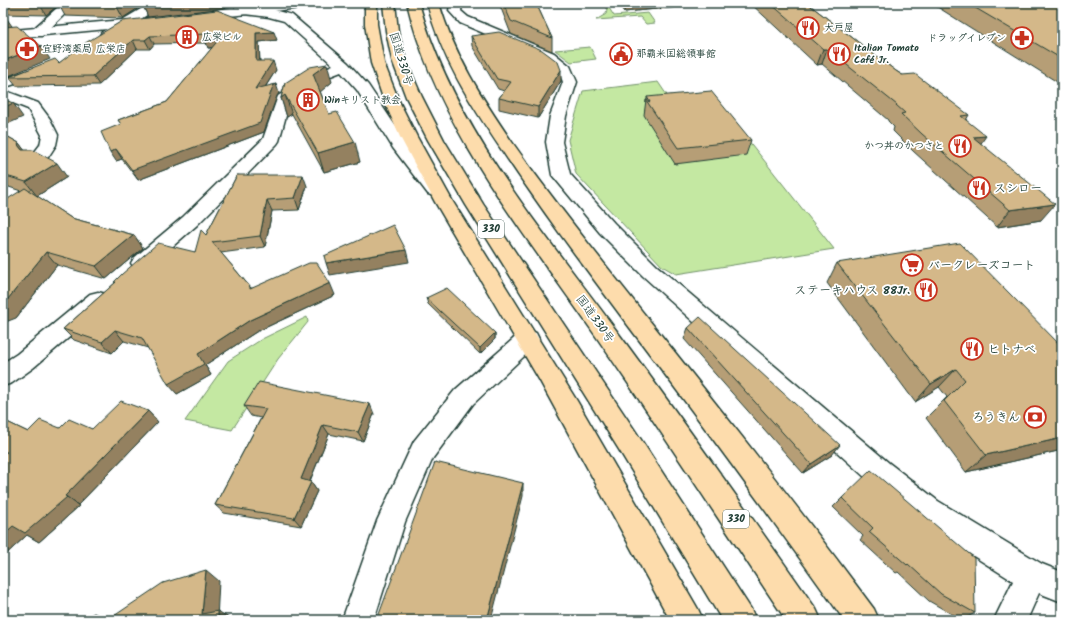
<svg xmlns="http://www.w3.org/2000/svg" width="1065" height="623" font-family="Kalam,'Klee One',sans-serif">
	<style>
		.green { fill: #c4e8a2; stroke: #72926b }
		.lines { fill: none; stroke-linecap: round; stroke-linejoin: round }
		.minor-casing { stroke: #1f3d34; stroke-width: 3 }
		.secondary-casing { stroke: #1f3d34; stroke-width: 3 }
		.trunk-casing { stroke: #1f3d34; stroke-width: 3 }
		.minor { fill: #fff; fill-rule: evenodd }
		.secondary { fill: #fff; fill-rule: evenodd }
		.trunk { fill: #fddcac; fill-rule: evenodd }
		.wall { fill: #b69e76; stroke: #1f3d34 }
		.shaded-wall { fill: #948160; stroke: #1f3d34 }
		.building { fill: #d4b889; stroke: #1f3d34 }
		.labels { text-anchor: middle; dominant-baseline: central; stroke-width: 3.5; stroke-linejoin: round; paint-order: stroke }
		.far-poi-label { font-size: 10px; font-weight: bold; fill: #1f3d34; stroke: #fff; text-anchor: start }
		.shield { fill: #fff; stroke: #627771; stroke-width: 1 }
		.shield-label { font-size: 11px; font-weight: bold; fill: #1f3d34 }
		.street-label { font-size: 12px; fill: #1f3d34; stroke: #fff }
		.poi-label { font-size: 12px; font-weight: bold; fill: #1f3d34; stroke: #fff; text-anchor: start }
	</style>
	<rect width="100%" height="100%" fill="#fff"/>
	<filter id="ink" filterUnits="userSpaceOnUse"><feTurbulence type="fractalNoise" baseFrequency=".025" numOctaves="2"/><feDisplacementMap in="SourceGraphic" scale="8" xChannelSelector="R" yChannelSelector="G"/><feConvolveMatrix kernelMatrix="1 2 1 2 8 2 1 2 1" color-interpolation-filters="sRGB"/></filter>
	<g filter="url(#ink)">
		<g class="green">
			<polygon points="603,3 606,3 614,16 648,13 655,23 646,24 640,17 596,20 606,14 607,10"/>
			<polygon points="590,47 596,59 571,62 555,50"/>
			<polygon points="658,82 675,107 718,102 834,249 676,274 662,266 576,174 568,140 583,91"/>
			<polygon points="307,317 308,322 278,359 232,430 185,421 228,361 262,339"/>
		</g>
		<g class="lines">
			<g class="minor-casing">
				<g id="minor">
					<polygon points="66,3 80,3 65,14 42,36 32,36 31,33 32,30 57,8"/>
					<polygon points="151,3 165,3 112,38 102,38 100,35 102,32"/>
					<polygon points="450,3 462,3 461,11 468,17 554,53 570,66 577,82 566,116 562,142 570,174 614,223 657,266 889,463 938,501 1042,564 1062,572 1062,602 1039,593 1027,620 994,620 1013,581 918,521 869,481 643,276 600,233 552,175 546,142 550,116 563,82 559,71 544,59 460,23 449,11"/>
					<polygon points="240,6 270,9 292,15 348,63 368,85 408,145 443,190 440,194 434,196 428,194 393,148 357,90 341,72 323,79 290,101 279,141 277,144 197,225 148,268 141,270 134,268 131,263 134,258 183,217 263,139 278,96 313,73 333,65 284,21 269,17 236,13 234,10 236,7"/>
					<polygon points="40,67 45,68 47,71 45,74 3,88 3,79"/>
					<polygon points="3,90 38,103 50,119 58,135 56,145 45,162 39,163 33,162 30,158 40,145 42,135 28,109 3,99"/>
					<polygon points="98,292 106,294 109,300 106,306 33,368 12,383 3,386 3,363 17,354 90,294"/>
					<polygon points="528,330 536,333 539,339 536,345 473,404 433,458 405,522 374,620 342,620 377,521 414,441 455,390 520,333"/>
				</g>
			</g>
			<g class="secondary-casing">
				<g id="secondary">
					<polygon points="277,3 315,3 313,6 309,7 193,20 189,19 187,16 189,13 193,12"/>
					<polygon points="145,18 149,19 151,22 149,25 3,39 3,31"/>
				</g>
			</g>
			<g class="trunk-casing">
				<g id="trunk">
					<polygon points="365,3 377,3 377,24 384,63 399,101 417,137 453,202 577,401 698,609 703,620 670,620 540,381 435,202 400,137 384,101 371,63 365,24"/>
					<polygon points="383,3 395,3 398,31 406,60 422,97 444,140 483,204 636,432 751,609 756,620 722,620 618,448 466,205 428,140 406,97 392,60 386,31"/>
					<path d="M 407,3 L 419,3 C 453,127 541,228 616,330 C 684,422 750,515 816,609 L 821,620 L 786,620 C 722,525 660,429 595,335 C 524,233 436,125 407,3 Z"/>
					<path d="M 427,3 L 439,3 C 454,55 482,98 512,142 C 554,202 600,258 645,315 C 723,412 800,509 874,609 L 879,620 L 844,620 C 772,519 699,419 624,320 C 582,264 540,208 501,149 C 470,103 441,58 427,3 Z"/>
				</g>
			</g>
			<use href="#minor" class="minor"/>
			<use href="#secondary" class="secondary"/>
			<use href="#trunk" class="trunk"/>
		</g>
		<g class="wall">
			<polygon points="3,3 231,3 224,8 148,17 143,5 123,18 65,16 59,5 56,7 46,15 3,14"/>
			<polygon points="499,3 536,3 552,38 552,51 511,34"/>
			<polygon points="617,3 724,3 624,12"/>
			<polygon points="750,3 807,3 896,71 969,115 966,120 981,144 1041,220 997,227 913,151 893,131 894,127 888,121 888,120 822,64 817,65"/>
			<polygon points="931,3 1062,3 1062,85"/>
			<polygon points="122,21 277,40 259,42 260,61 276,70 266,86 279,93 277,96 264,132 138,180 122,159 116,161 121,124 118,120 167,102 212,48 208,48 206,43 154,44 150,49 137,49 99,85 16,86 9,77 59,63"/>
			<polygon points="471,36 561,81 538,118 499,109 499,98 504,91 498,89 472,46"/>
			<polygon points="332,82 320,91 329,114 360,162 324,172 292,114 287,117 281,98 285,83"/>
			<polygon points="647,97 751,140 746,155 675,164 644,115 646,100 647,100"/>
			<polygon points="3,134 19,143 24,150 67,177 37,196 71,218 134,235 143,248 106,279 57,265 16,318 21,191 3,185"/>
			<polygon points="237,175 307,186 299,210 272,211 265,247 221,253 251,288 335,295 256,332 205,365 211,375 177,394 148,348 124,341 112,353 74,340 63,329 115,283 114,282 195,252 206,235"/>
			<polygon points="837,263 1062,450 966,472 926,418 947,397 939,387 915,402 827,283"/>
			<polygon points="426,298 495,333 495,339 480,354 428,304"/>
			<polygon points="688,328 832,455 803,473 684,339"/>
			<polygon points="244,406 374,414 363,441 329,434 310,481 317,491 301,526 224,513 215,505 261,418 251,416"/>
			<polygon points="148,411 158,422 78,505 79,506 39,542 27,535 3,557 3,455 4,454 3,454 3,420 28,432 60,428 92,429"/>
			<polygon points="842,498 975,613 962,620 929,601 898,572 896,573 860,540 863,536 833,507"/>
			<polygon points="378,617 385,620 380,620"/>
		</g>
		<g class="shaded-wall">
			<polygon points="39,3 63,3 58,4 59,5 56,7 46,15"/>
			<polygon points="121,3 231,3 224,8 148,17 143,5 123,18 116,5"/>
			<polygon points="625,3 724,3 624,12"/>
			<polygon points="3,16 5,16 14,29 3,30"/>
			<polygon points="274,32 277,40 259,42 260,70 256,61 256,33"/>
			<polygon points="150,36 154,44 150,49 145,40"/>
			<polygon points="220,38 224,46 208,48 205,39"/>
			<polygon points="133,40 137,49 99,85 93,76"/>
			<polygon points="41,46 50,59 6,77 3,73 3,61"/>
			<polygon points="823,49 827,49 822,64 817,65"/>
			<polygon points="273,61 276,70 258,98 255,89"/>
			<polygon points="327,64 332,82 319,93 313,74"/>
			<polygon points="561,70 561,81 538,118 538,107"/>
			<polygon points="276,84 279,93 277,96 264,132 138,180 132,170"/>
			<polygon points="285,95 292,114 287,117 281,98"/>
			<polygon points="13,103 23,117 3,126 3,108"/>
			<polygon points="986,136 975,152 973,137"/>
			<polygon points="355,142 360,162 324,172 318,153"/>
			<polygon points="19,143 29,156 29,159 18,145"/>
			<polygon points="116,149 122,159 116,161 110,152"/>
			<polygon points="57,163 67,177 37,196 26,182"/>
			<polygon points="303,175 307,186 299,210 295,198"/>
			<polygon points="267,200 272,211 265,247 260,236"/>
			<polygon points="1055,204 1041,220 997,227 1010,210"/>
			<polygon points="134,235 143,248 106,279 96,266"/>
			<polygon points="406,250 409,262 330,275 326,263"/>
			<polygon points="46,252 57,265 16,318 3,323 3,305"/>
			<polygon points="330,283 335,295 256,332 205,365 211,375 177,394 168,384 198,354 250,320"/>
			<polygon points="115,330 124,341 112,353 102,342"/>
			<polygon points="495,333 495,339 480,354 480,348"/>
			<polygon points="956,369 939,387 915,402 931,384"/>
			<polygon points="370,404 374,414 363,441 358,432"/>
			<polygon points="148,411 158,422 78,505 65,496"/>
			<polygon points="323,425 329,434 307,488 301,479"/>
			<polygon points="1062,438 1062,450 966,472 986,455"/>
			<polygon points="840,445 832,455 803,473 811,464"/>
			<polygon points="311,482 317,491 301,526 294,518"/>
			<polygon points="523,483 523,496 491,620 487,620"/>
			<polygon points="67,497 79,506 39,542 27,535 3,557 3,535 13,526"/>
			<polygon points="206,570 219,581 217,620 202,614"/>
			<polygon points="218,611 232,620 218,620"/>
			<polygon points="94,613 109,620 95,620"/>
		</g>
		<g class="building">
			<polygon points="59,3 121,3 116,5 58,4"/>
			<polygon points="145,3 154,3 143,4"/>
			<polygon points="503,3 536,3 552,38 511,21"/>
			<polygon points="770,3 807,3 896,71 902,75 915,74 969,115 961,116 986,136 973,137 1055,204 1010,210 922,134 901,114 905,113 896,105 897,105 827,49 823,49"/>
			<polygon points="967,3 1062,3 1062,59"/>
			<polygon points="217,10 274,32 256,33 256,61 273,61 255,89 276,84 273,86 260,123 132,170 116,149 110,152 101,132 121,124 118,120 167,102 220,38 205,39 208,34 150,36 145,40 133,40 93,76 9,77 55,59 59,63 82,45 122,21"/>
			<polygon points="17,26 41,46 3,61 3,27"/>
			<polygon points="499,32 542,50 558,62 561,70 538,107 499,98 511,82 497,79 471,36"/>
			<polygon points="327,64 313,74 329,114 337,112 355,142 318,153 285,95 281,98 285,83 310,67"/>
			<polygon points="711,91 751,140 678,148 646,100 650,102 647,97"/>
			<polygon points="3,99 13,103 3,108"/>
			<polygon points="3,134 19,143 18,145 22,150 33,150 57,163 26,182 3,175"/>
			<polygon points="237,175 303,175 295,198 267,200 260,236 212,242 250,287 250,289 309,263 317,263 330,283 250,320 198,354 204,364 168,384 142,338 115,330 102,342 63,329 116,282 114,282 122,274 158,243 195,252 201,230 206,235"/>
			<polygon points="25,188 71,218 134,235 96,266 46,252 3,305 3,202"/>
			<polygon points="393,225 406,250 326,263 324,256"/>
			<polygon points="960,243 1062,347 1062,438 986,455 944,401 965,380 956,369 931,384 837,263"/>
			<polygon points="447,288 495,333 480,348 426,298"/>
			<polygon points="700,317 840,445 811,464 688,328"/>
			<polygon points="259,382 370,404 358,432 323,425 301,479 311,482 294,518 215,505 266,409 244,406"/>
			<polygon points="121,401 148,411 65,496 67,497 25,533 13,526 3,535 3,455 7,452 3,451 3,420 28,432 40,420 60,428 69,419 92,429"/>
			<polygon points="435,462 523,483 487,620 385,620 378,617"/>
			<polygon points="871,470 974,558 975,613 941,594 908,564 907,565 869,532 873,528 842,498"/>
			<polygon points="206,570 202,614 218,611 218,620 108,620 163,583"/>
			<polygon points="94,613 95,620 80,620"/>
		</g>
	</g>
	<defs>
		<g id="restaurant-ring" transform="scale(1.15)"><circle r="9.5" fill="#fff" stroke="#c8321e" stroke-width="1.5"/><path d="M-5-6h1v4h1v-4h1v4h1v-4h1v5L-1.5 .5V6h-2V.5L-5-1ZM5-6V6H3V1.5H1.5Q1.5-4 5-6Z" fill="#c8321e"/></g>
		<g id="building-ring" transform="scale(1.15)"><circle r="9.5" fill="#fff" stroke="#c8321e" stroke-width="1.5"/><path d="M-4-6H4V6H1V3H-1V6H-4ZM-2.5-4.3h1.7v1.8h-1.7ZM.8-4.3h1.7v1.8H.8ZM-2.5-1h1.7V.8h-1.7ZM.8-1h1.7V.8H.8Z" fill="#c8321e"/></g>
		<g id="pharmacy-ring" transform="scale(1.15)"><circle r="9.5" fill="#fff" stroke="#c8321e" stroke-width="1.5"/><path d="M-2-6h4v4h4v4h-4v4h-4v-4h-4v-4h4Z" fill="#c8321e"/></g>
		<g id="civic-ring" transform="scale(1.15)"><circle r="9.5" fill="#fff" stroke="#c8321e" stroke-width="1.5"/><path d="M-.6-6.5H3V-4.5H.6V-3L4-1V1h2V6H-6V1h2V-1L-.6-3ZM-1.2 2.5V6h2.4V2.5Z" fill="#c8321e"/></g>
		<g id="supermarket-ring" transform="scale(1.15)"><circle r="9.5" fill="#fff" stroke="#c8321e" stroke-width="1.5"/><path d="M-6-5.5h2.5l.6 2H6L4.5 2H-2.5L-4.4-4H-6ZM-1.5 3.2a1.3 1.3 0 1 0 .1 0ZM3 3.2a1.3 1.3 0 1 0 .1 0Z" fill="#c8321e"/></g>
		<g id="bank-ring" transform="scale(1.15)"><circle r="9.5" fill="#fff" stroke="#c8321e" stroke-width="1.5"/><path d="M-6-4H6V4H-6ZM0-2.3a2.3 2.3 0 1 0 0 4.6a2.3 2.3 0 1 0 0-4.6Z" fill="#c8321e"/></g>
	</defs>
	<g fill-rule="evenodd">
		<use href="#restaurant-ring" x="808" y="28"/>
		<use href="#building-ring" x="187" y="37"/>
		<use href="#pharmacy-ring" x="1022" y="38"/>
		<use href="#pharmacy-ring" x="27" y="49"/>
		<use href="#civic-ring" x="621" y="54"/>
		<use href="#restaurant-ring" x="839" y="54"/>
		<use href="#building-ring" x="308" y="100"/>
		<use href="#restaurant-ring" x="960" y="146"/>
		<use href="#restaurant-ring" x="979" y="188"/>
		<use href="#supermarket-ring" x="912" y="265"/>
		<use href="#restaurant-ring" x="926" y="290"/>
		<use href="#restaurant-ring" x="972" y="349"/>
		<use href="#bank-ring" x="1035" y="417"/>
	</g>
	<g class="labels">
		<g class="far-poi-label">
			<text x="824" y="28">大戸屋</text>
			<text x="202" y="37">広栄ビル</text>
			<text x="1006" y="38" text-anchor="end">ドラッグイレブン</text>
			<text x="854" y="48">Italian Tomato<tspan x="854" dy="12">Café Jr.</tspan></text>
			<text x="42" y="49">宜野湾薬局 広栄店</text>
			<text x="636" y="54">那覇米国総領事館</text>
			<text x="324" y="100">Winキリスト教会</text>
			<text x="944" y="146" text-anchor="end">かつ丼のかつさと</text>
		</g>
		<g class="shield">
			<rect x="478" y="220" width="26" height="18" rx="3"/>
			<rect x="723" y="510" width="26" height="18" rx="3"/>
		</g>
		<g class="shield-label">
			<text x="491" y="229">330</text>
			<text x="736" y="519">330</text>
		</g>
		<g class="street-label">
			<text transform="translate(401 59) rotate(73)">国道330号</text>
			<text transform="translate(595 319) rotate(54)">国道330号</text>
		</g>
		<g class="poi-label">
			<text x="994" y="188">スシロー</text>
			<text x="928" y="265">バークレーズコート</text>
			<text x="910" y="290" text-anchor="end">ステーキハウス 88Jr.</text>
			<text x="988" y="349">ヒトナベ</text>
			<text x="1020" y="417" text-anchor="end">ろうきん</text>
		</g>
	</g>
	<rect width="1065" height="623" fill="none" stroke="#fff" stroke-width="16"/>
	<rect x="8" y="8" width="1049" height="607" fill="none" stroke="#1f3d34" stroke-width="1.5" filter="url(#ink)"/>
</svg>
